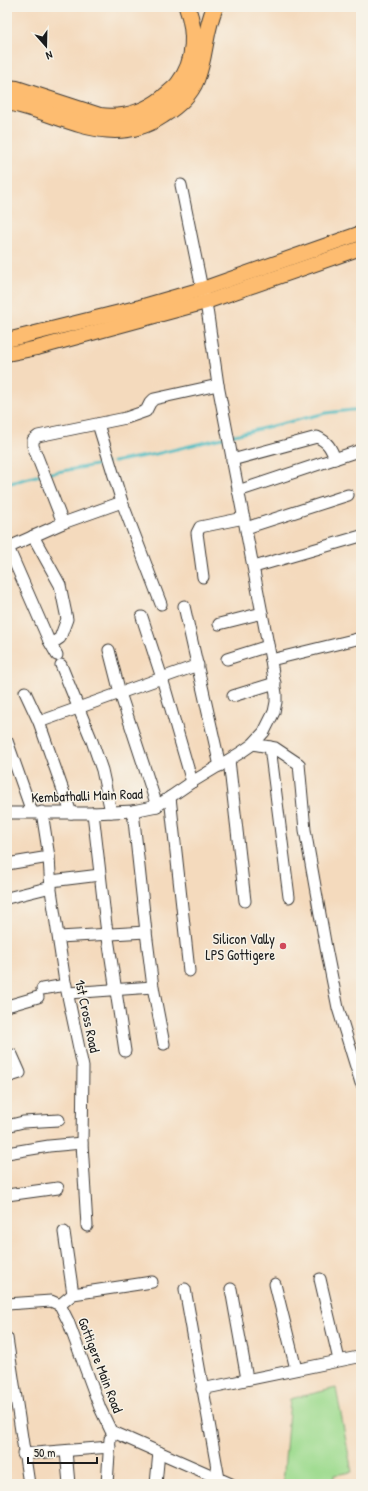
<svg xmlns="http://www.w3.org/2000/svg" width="368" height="1491" font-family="'Patrick Hand',sans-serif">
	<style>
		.green { fill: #9edb8f; stroke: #5d7c56 }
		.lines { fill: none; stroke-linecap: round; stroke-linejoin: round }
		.stream { stroke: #4ab9bf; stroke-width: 3 }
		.minor-casing { stroke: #3c3834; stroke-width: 13 }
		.major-casing { stroke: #3c3834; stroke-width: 16 }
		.highway-casing { stroke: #3c3834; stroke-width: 18 }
		.minor { stroke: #fff; stroke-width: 11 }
		.major { stroke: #fdbc6f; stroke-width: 14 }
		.highway { stroke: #fdbc6f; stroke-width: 16 }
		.poi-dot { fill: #d1495b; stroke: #f7f3e8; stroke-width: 1.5 }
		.labels { text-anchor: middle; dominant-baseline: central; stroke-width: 3; stroke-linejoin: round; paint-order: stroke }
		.street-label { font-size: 14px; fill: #1c1c1c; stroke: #f7f3e8 }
		.poi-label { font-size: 14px; fill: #1c1c1c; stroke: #f7f3e8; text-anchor: end }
	</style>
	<rect width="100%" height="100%" fill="#f7f3e8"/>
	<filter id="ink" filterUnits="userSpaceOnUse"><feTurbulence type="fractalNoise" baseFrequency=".025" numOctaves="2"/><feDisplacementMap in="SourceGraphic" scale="8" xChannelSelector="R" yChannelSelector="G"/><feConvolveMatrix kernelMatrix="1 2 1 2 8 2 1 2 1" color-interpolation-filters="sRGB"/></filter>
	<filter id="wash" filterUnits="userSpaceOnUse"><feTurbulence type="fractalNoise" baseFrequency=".012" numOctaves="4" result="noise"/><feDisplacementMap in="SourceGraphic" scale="16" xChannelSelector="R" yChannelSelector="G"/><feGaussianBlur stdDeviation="0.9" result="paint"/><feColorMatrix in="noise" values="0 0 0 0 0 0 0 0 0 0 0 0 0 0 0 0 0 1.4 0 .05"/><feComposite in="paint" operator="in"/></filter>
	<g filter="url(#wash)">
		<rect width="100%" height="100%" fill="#f4dabd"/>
		<polygon class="green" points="336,1388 352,1472 334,1475 334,1484 283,1484 290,1399"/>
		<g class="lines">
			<g class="stream">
				<polyline points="113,462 156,454 326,413 361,409"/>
				<polyline points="7,484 40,475 107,463"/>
			</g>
		</g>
	</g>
	<g filter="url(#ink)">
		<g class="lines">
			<g class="minor-casing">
				<g id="minor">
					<polyline points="181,185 202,289 206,302 218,385"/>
					<path d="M 232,460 L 317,437 C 328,442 331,448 335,459"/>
					<polyline points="238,491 361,450"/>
					<polyline points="122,502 161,604"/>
					<polyline points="63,523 33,446 33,440 38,436 126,418 146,411 150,403 154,399 218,385 271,660"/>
					<polyline points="246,528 348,495"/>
					<polyline points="7,545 49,641 54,642 60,638 67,619 60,585 33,536"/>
					<polyline points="7,548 63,523 122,502 98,424"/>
					<polyline points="254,567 361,536"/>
					<polyline points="203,577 197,533 200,527 244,518"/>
					<polyline points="184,606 220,766"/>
					<polyline points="142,617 162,678 192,782"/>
					<polyline points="219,624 262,613"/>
					<polyline points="49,641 57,655"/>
					<polyline points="109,650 120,693 157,806"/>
					<polyline points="227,659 268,646"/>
					<polyline points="61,665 92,741 102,770 111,812"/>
					<polyline points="25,692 39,722 71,813"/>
					<polyline points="233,696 275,683"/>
					<polyline points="39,722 198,665"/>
					<polyline points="7,741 32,812"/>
					<polyline points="253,744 275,748 299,764 305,830 326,948 338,1008 361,1083"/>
					<polyline points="270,747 289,897"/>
					<polyline points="229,760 245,901"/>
					<polyline points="170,797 189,971"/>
					<polyline points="133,811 146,932 153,987 164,1044"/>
					<polyline points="42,812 49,857 51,890 65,982 83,1067 82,1143 87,1226"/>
					<polyline points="7,813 93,813 133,811 157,806 192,782 240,753 253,744 264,732 274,712 276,702 276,694 271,660 361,638"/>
					<polyline points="93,813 106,925 125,1051"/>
					<polyline points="7,864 49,857"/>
					<polyline points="51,881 100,875"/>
					<polyline points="7,898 51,887"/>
					<polyline points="59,937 146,932"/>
					<polyline points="42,989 66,985"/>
					<polyline points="68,993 153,987"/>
					<polyline points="7,1006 38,997"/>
					<polyline points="7,1055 12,1055 20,1073 7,1077"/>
					<polyline points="7,1126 23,1122 59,1120"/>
					<polyline points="7,1153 49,1146 82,1143"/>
					<polyline points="7,1195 58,1188"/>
					<polyline points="320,1279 339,1360"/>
					<polyline points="275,1284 296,1369"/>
					<polyline points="185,1289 219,1479"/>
					<polyline points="231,1289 247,1379"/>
					<polyline points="73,1294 152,1282"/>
					<polyline points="7,1304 51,1301 60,1305 68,1321 100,1408 111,1431 231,1484"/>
					<polyline points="60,1305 73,1294 64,1232"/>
					<polyline points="7,1338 29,1484"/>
					<polyline points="202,1389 358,1357"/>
					<polyline points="66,1451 69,1484"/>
					<polyline points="23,1454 110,1447"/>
					<polyline points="107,1484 110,1439"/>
					<polyline points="156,1484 159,1452"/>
				</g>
			</g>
			<g class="major-casing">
				<g id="major">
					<polyline points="7,340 140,307 202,289 361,233"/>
					<polyline points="7,354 37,348 206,302 361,248"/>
				</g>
			</g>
			<g class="highway-casing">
				<g id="highway">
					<path d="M 7,88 L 17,89 L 100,116 C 124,119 144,113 163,98 C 168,93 175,89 179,83 C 196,61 196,32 187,7"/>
					<path d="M 7,102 C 62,112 109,151 163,115 C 176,107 190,95 196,80 C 206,56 204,31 215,7"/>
				</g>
			</g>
			<use href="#minor" class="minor"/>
			<use href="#major" class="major"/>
			<use href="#highway" class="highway"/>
		</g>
	</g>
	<circle class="poi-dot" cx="283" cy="946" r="4"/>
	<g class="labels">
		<g class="street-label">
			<text transform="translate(87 795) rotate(-2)">Kembathalli Main Road</text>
			<text transform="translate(88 1016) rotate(78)">1st Cross Road</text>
			<text transform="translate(101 1365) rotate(69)">Gottigere Main Road</text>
		</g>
		<g class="poi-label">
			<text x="275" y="938">Silicon Vally<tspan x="275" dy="16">LPS Gottigere</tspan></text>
		</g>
	</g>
	<rect width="368" height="1491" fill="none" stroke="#f7f3e8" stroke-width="24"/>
	<g transform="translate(46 46) rotate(160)" stroke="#f7f3e8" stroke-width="3" paint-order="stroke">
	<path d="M0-3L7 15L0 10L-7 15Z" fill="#1c1c1c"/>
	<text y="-6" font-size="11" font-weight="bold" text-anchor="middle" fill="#1c1c1c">N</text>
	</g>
	<path d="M28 1457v6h69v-6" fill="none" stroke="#1c1c1c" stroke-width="2"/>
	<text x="34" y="1457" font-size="12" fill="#1c1c1c" stroke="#f7f3e8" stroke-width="3" paint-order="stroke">50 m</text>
</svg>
